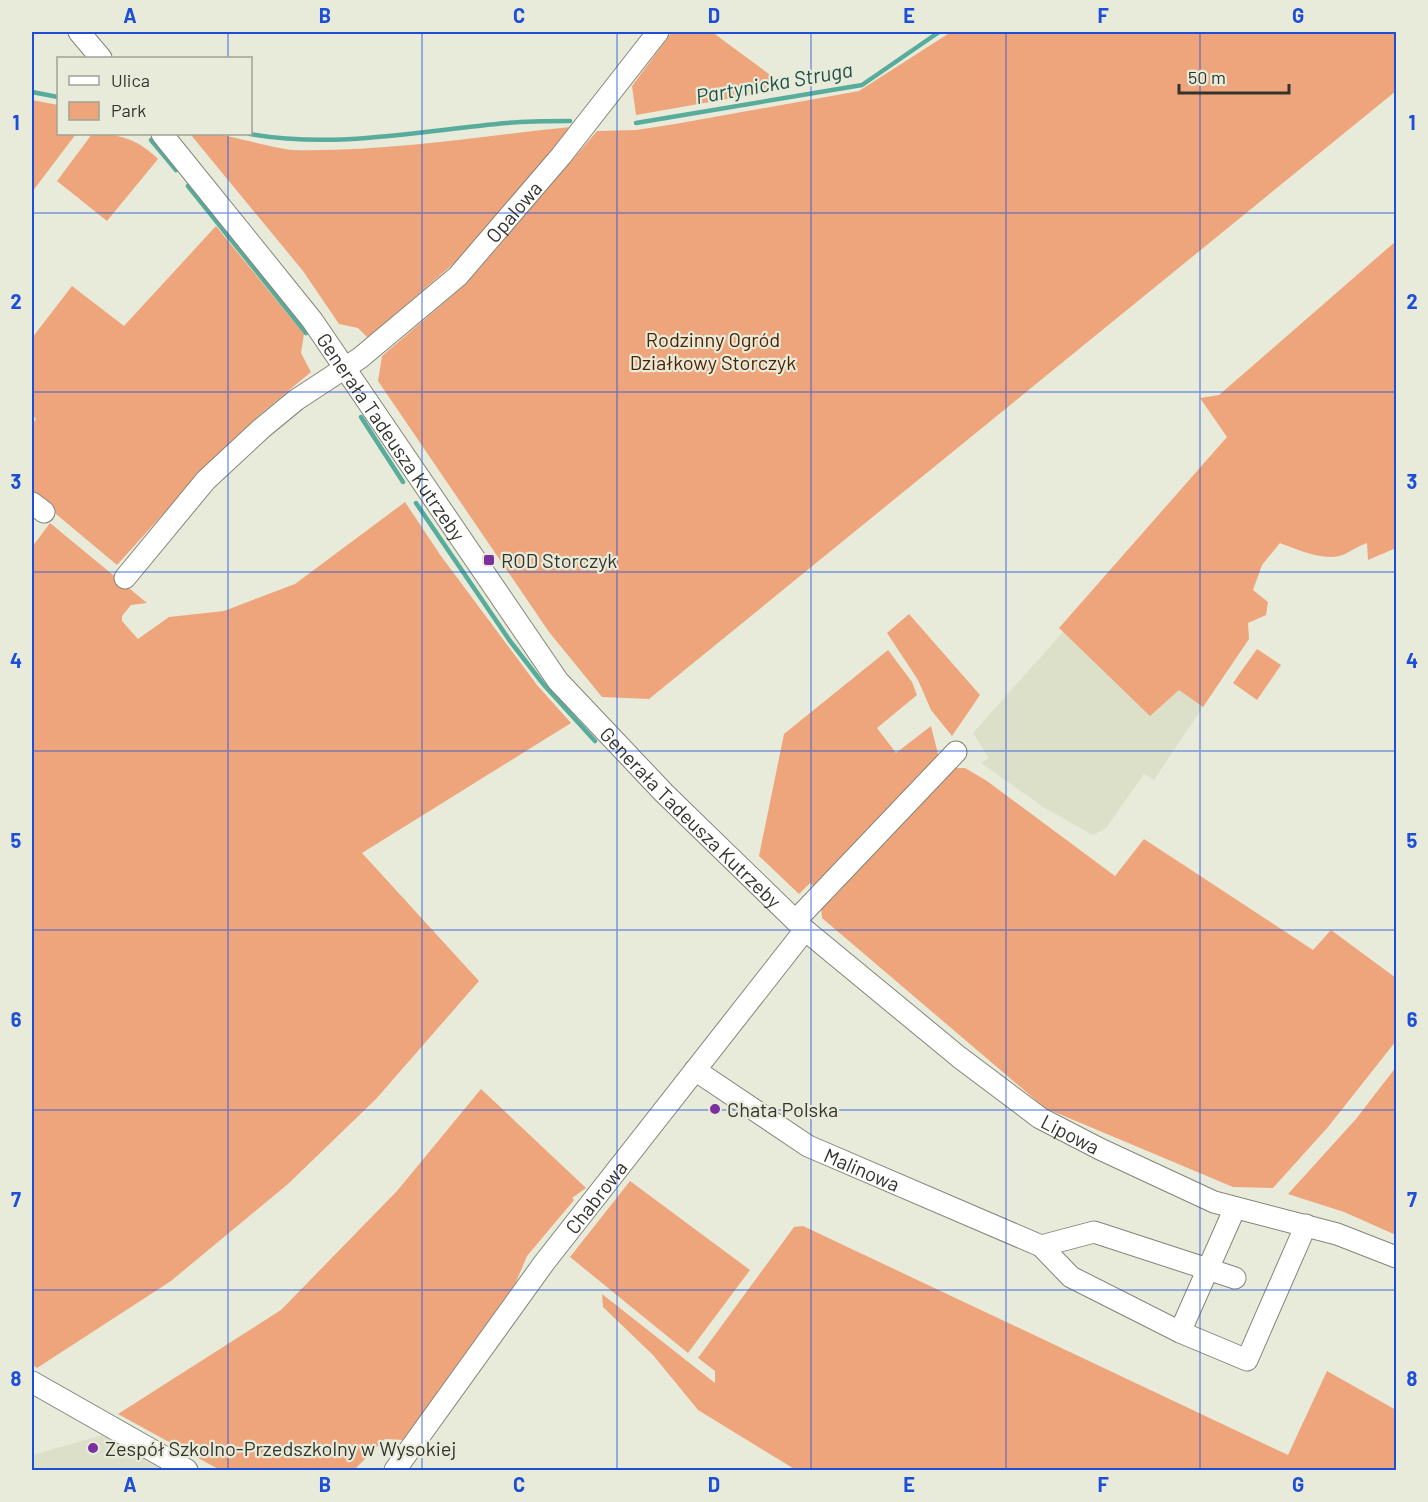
<svg xmlns="http://www.w3.org/2000/svg" width="1428" height="1502" font-family="Barlow,sans-serif">
	<style>
		.built { fill: #dce0c9 }
		.green { fill: #efa57b }
		.lines { fill: none; stroke-linecap: round; stroke-linejoin: round }
		.stream { stroke: #57ac9c; stroke-width: 4.5 }
		.minor-casing { stroke: #838577; stroke-width: 23 }
		.minor { stroke: #fff; stroke-width: 21 }
		.grid { fill: none; stroke: #1d4ed8; stroke-width: 1.5; stroke-opacity: 0.55 }
		.poi-dot { fill: #7b2fa1; stroke: #e8ebda; stroke-width: 2 }
		.labels { text-anchor: middle; dominant-baseline: central; stroke-width: 4.5; stroke-linejoin: round; paint-order: stroke }
		.street-label { font-size: 20px; fill: #33342d; stroke: #e8ebda }
		.park-label { font-size: 20px; fill: #512000; stroke: #e8ebda }
		.poi-label { font-size: 20px; fill: #33342d; stroke: #e8ebda; text-anchor: start }
		.water-label { font-size: 21px; font-style: italic; fill: #1b5048; stroke: #e8ebda }
		.neatline { fill: none; stroke: #1d4ed8; stroke-width: 2 }
		.grid-label { font-size: 20px; text-anchor: middle; font-weight: bold; fill: #1d4ed8 }
	</style>
	<rect width="100%" height="100%" fill="#e8ebda"/>
	<g class="built">
		<polygon points="1063,632 1078,646 1180,690 1203,707 1154,780 1144,774 1106,828 1093,835 1046,809 981,763 989,758 973,733"/>
		<polygon points="107,1434 170,1470 32,1470 32,1455"/>
	</g>
	<g class="green">
		<polygon points="672,32 712,32 773,77 767,92 636,115 632,86"/>
		<polygon points="951,32 1396,32 1396,91 649,699 602,697 549,632 378,381 382,356 467,283 597,131 636,130 675,124 859,91"/>
		<polygon points="32,100 58,105 58,134 76,134 32,192"/>
		<path d="M 571,127 L 460,258 L 368,338 L 358,328 L 339,324 L 303,271 L 191,135 C 212,127 268,149 294,150 C 386,152 479,136 571,127 Z"/>
		<path d="M 92,134 C 119,133 139,140 158,159 L 107,221 L 57,181 Z"/>
		<polygon points="216,226 304,334 301,353 311,372 258,416 209,463 117,565 32,494 32,424 36,419 32,415 32,338 72,286 124,326"/>
		<path d="M 1396,241 L 1396,548 L 1368,560 L 1367,543 C 1358,546 1353,550 1345,554 C 1327,563 1296,549 1280,543 L 1262,565 L 1253,590 L 1268,602 L 1266,615 L 1248,623 L 1249,639 L 1203,707 L 1179,690 L 1150,716 L 1059,628 L 1227,437 L 1200,398 L 1219,395 Z"/>
		<polygon points="405,502 441,556 537,685 571,723 362,853 479,981 376,1099 288,1184 171,1281 37,1368 32,1364 32,547 50,523 147,603 131,605 122,616 122,621 138,639 169,617 224,611 295,584"/>
		<polygon points="909,614 980,695 952,736 931,710 918,680 887,633"/>
		<polygon points="1257,649 1281,665 1257,700 1233,683"/>
		<polygon points="888,650 912,682 917,695 877,728 896,753 931,726 939,758 815,887 810,883 799,894 759,856 784,734"/>
		<polygon points="951,768 965,768 987,781 1115,876 1144,839 1313,950 1331,930 1396,978 1396,1041 1328,1127 1273,1188 1233,1187 1045,1108 822,918 821,906"/>
		<polygon points="1396,1067 1396,1235 1344,1212 1288,1194 1356,1119"/>
		<polygon points="481,1089 586,1188 572,1198 574,1200 527,1256 516,1282 403,1440 385,1439 354,1470 220,1470 118,1414 281,1310 397,1191"/>
		<polygon points="630,1181 750,1270 688,1353 570,1257"/>
		<polygon points="803,1226 1288,1455 1327,1371 1396,1410 1396,1470 796,1470 698,1410 653,1355 603,1307 602,1294 715,1383 715,1371 698,1358 794,1227"/>
	</g>
	<g class="lines">
		<g class="stream">
			<polyline points="32,92 58,97"/>
			<polyline points="636,123 862,85 939,32"/>
			<path d="M 250,134 C 336,149 420,131 506,123 C 527,121 549,121 570,121"/>
			<polyline points="151,140 176,170"/>
			<polyline points="188,186 306,333"/>
			<polyline points="361,417 403,482"/>
			<polyline points="416,503 510,641 544,685 595,741"/>
		</g>
		<g class="minor-casing">
			<g id="minor">
				<polyline points="79,32 101,58"/>
				<path id="s1" d="M 162,134 L 312,320 L 558,681 L 664,793 L 805,930 L 959,1057 L 1040,1118 L 1100,1149 L 1214,1202 L 1337,1234 L 1396,1257"/>
				<polyline points="32,503 44,512"/>
				<path id="s2" d="M 125,578 L 206,480 L 262,428 L 296,400 L 360,358 L 458,276 L 561,156 L 658,32"/>
				<polyline points="796,920 956,752"/>
				<path id="s3" d="M 695,1070 L 808,1146 L 1041,1246 L 1071,1277 L 1180,1332 L 1247,1360 L 1306,1225"/>
				<polyline points="1041,1246 1094,1232 1235,1278"/>
				<polyline points="1180,1332 1235,1208"/>
				<polyline points="32,1382 187,1470"/>
				<path id="s4" d="M 395,1470 L 544,1263 L 805,930"/>
			</g>
		</g>
		<use href="#minor" class="minor"/>
	</g>
	<path class="grid" d="M 228,32 L 228,58M 422,32 L 422,1470M 617,32 L 617,1470M 811,32 L 811,1470M 1006,32 L 1006,1470M 1200,32 L 1200,1470M 228,134 L 228,1470M 32,213 L 1396,213M 32,392 L 1396,392M 32,572 L 1396,572M 32,751 L 1396,751M 32,930 L 1396,930M 32,1110 L 1396,1110M 32,1290 L 1396,1290"/>
	<g class="poi-dot">
		<rect x="483" y="554" width="12" height="12" rx="3"/>
		<circle cx="715" cy="1109" r="6"/>
		<circle cx="93" cy="1448" r="6"/>
	</g>
	<g class="labels">
		<g class="street-label">
			<text stroke="none"><textPath href="#s2" startOffset="537">Opalowa</textPath></text>
			<text stroke="none"><textPath href="#s1" startOffset="380">Generała Tadeusza Kutrzeby</textPath></text>
			<text stroke="none"><textPath href="#s1" startOffset="866">Generała Tadeusza Kutrzeby</textPath></text>
			<text stroke="none"><textPath href="#s1" startOffset="1362">Lipowa</textPath></text>
			<text stroke="none"><textPath href="#s3" startOffset="195">Malinowa</textPath></text>
			<text stroke="none"><textPath href="#s4" startOffset="339">Chabrowa</textPath></text>
		</g>
		<g class="park-label">
			<text x="713" y="339">Rodzinny Ogród<tspan x="713" dy="23">Działkowy Storczyk</tspan></text>
		</g>
		<g class="poi-label">
			<text x="501" y="560">ROD Storczyk</text>
			<text x="727" y="1109">Chata Polska</text>
			<text x="105" y="1448">Zespół Szkolno-Przedszkolny w Wysokiej</text>
		</g>
		<g class="water-label">
			<text transform="translate(774 82) rotate(-10)">Partynicka Struga</text>
		</g>
	</g>
	<rect width="1428" height="1502" fill="none" stroke="#e8ebda" stroke-width="66"/>
	<rect x="57" y="57" width="195" height="78" fill="#e8ebda" stroke="#a0a295" stroke-width="1.5"/>
	<rect x="69" y="76" width="30" height="9" fill="#ffffff" stroke="#a0a295" stroke-width="1.5"/>
	<text x="111" y="87" font-size="18" fill="#33342d">Ulica</text>
	<rect x="69" y="102" width="30" height="18" fill="#efa57b" stroke="#a0a295" stroke-width="1.5"/>
	<text x="111" y="117" font-size="18" fill="#33342d">Park</text>
	<path d="M1179 84v9h110v-9" fill="none" stroke="#33342d" stroke-width="3"/>
	<text x="1188" y="84" font-size="18" fill="#33342d" stroke="#e8ebda" stroke-width="4.5" paint-order="stroke">50 m</text>
	<rect x="33" y="33" width="1362" height="1436" class="neatline"/>
	<g class="grid-label">
		<text x="130" y="23">A</text>
		<text x="325" y="23">B</text>
		<text x="519" y="23">C</text>
		<text x="714" y="23">D</text>
		<text x="909" y="23">E</text>
		<text x="1103" y="23">F</text>
		<text x="1298" y="23">G</text>
		<text x="16" y="130">1</text>
		<text x="1412" y="130">1</text>
		<text x="16" y="309">2</text>
		<text x="1412" y="309">2</text>
		<text x="16" y="489">3</text>
		<text x="1412" y="489">3</text>
		<text x="16" y="668">4</text>
		<text x="1412" y="668">4</text>
		<text x="16" y="848">5</text>
		<text x="1412" y="848">5</text>
		<text x="16" y="1027">6</text>
		<text x="1412" y="1027">6</text>
		<text x="16" y="1207">7</text>
		<text x="1412" y="1207">7</text>
		<text x="16" y="1386">8</text>
		<text x="1412" y="1386">8</text>
		<text x="130" y="1492">A</text>
		<text x="325" y="1492">B</text>
		<text x="519" y="1492">C</text>
		<text x="714" y="1492">D</text>
		<text x="909" y="1492">E</text>
		<text x="1103" y="1492">F</text>
		<text x="1298" y="1492">G</text>
	</g>
</svg>
